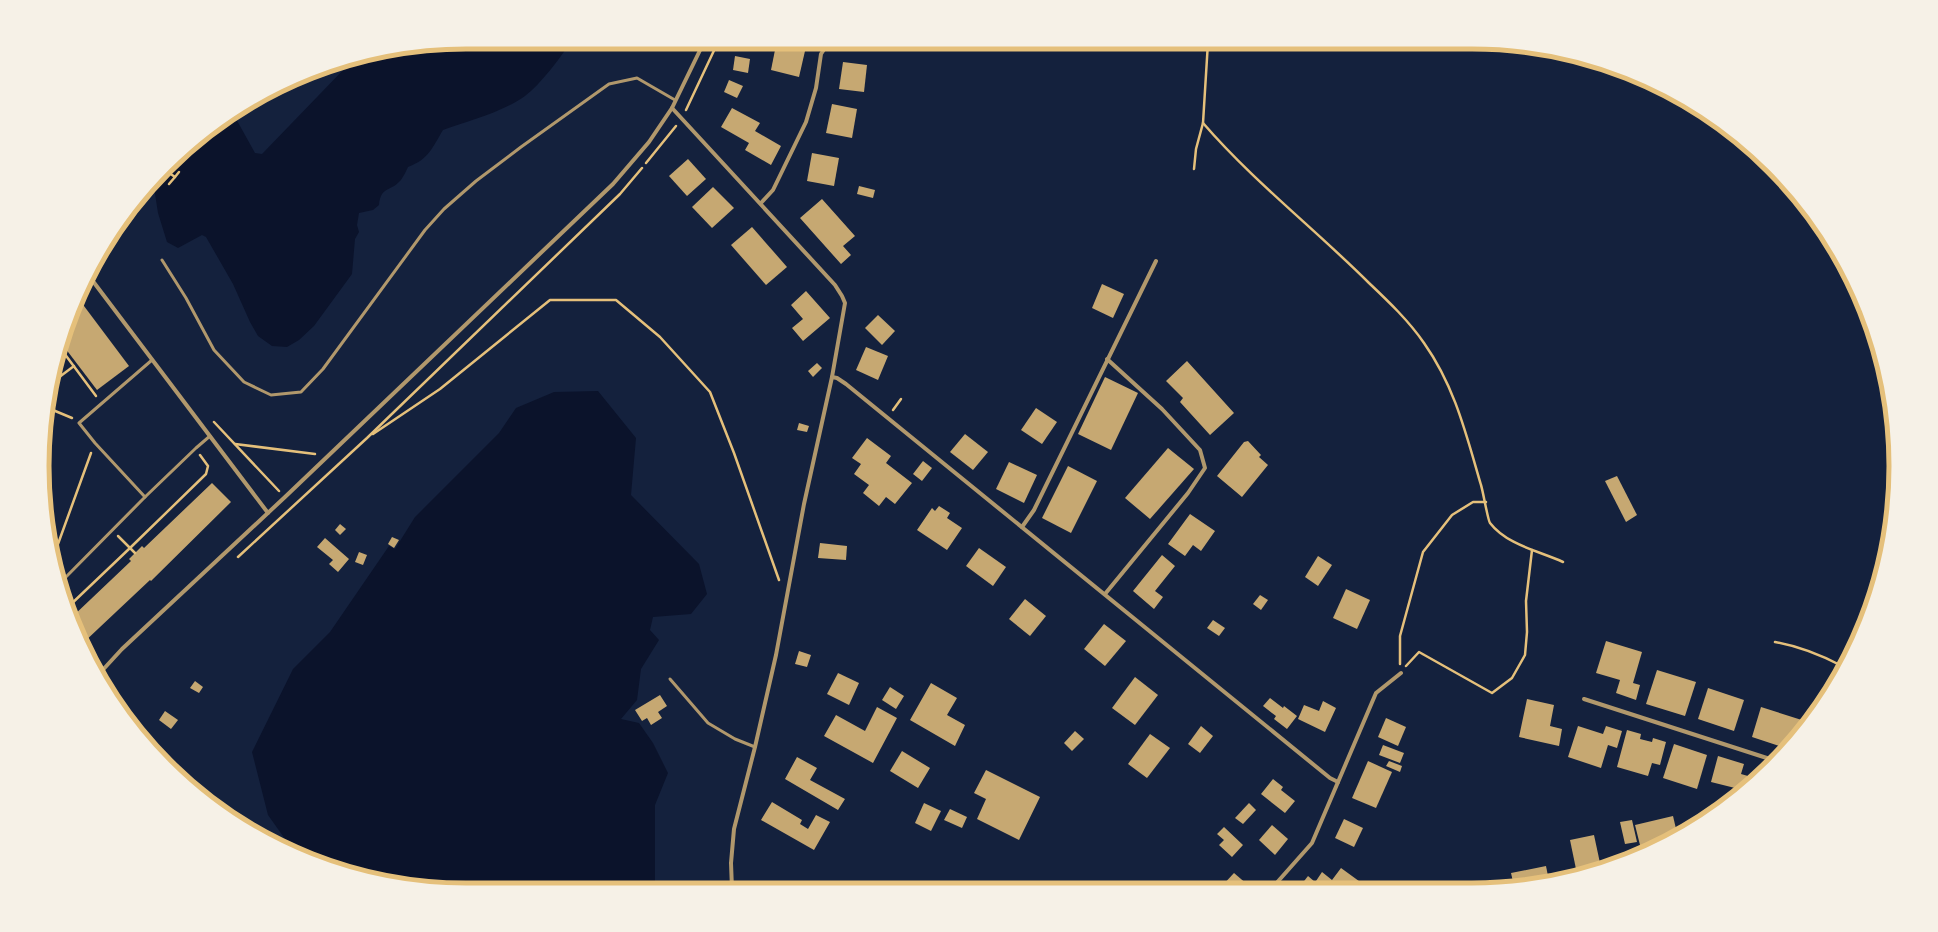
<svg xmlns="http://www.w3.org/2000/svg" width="1938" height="932" font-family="Jost,sans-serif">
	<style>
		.water { fill: #0b132b }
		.building { fill: #c6a872 }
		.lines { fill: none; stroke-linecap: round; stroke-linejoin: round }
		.path { stroke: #e5c07b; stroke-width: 2.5 }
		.service { stroke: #b1986c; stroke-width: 3 }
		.minor { stroke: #b1986c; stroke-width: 4 }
		.rim { fill: none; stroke: #e5c07b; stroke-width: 5 }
	</style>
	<rect width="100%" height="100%" fill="#14213d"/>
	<g class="water">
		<path d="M 466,42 L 571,42 C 559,59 541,84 525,96 C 503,112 468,121 443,130 C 432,148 429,159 408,167 C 406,171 403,178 400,181 C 390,192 381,186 379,205 L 373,210 L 359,213 L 357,225 L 359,232 L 355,239 L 352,274 L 314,326 L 299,340 L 287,347 L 272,346 L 258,336 L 250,322 L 233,284 L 206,237 L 202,235 L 178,248 L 167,242 L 158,213 L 153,181 L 189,148 L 202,143 L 213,130 L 235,117 L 255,153 L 262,154 L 346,67 L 348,60 L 384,50 Z"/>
		<polygon points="598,391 636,438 631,495 699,564 707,594 691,614 653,617 650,630 659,640 641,669 637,700 621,719 639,723 653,743 668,773 655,805 655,883 653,889 466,890 383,882 304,858 295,853 268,815 252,752 293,669 330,632 389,546 395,549 415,517 499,433 516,408 554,392"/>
	</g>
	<g class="building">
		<polygon points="862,42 888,42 887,48 861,45"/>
		<polygon points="776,45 805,51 799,77 771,70"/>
		<polygon points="735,56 750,59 748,73 733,70"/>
		<polygon points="843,62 867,65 864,92 839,89"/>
		<polygon points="729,80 743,86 737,98 724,92"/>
		<polygon points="832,104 857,109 852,138 826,133"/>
		<polygon points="732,108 760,123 755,131 781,146 771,165 745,150 749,143 721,127"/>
		<polygon points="812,153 839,158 834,186 807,181"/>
		<polygon points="688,159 706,179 687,196 669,176"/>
		<polygon points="859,186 875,190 873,198 857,194"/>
		<polygon points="713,187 734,208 712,228 692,207"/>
		<polygon points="822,199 855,236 843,246 851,255 841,264 800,218"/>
		<polygon points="752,227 787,267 766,285 731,245"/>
		<polygon points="1102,284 1124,294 1113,318 1092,308"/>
		<polygon points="806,291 830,318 803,341 792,328 803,319 791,305"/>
		<polygon points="78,298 129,366 97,390 62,344"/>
		<polygon points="878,315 895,331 882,345 865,328"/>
		<polygon points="866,347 888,356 878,380 856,370"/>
		<polygon points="1187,361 1234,413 1210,435 1180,402 1183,398 1166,381"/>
		<polygon points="817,363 822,368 813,377 808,371"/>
		<polygon points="1105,377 1138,393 1111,450 1078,434"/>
		<polygon points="1036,408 1057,422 1042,444 1021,430"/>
		<polygon points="799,423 809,426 807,432 797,430"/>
		<polygon points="965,434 988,452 973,470 950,452"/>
		<polygon points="867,438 891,456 886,463 912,483 895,504 886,497 879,506 863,493 869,485 854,474 861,464 852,458"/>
		<polygon points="1248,441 1261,455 1259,457 1268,465 1242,497 1217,476 1244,442"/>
		<polygon points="1168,448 1194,469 1150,519 1125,498"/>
		<polygon points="923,461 932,468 922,481 913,474"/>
		<polygon points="1009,462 1037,475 1024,503 996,489"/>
		<polygon points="1068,466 1097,481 1071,533 1042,518"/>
		<polygon points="1617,476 1637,515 1626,522 1605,481"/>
		<polygon points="212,483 231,502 151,581 150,580 82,644 71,618 131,561 129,559 142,546 144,548"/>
		<polygon points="939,506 950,513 947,518 962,528 947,550 917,530 932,508 935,511"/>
		<polygon points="1190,514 1215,531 1201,551 1193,545 1185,556 1168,544"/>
		<polygon points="340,524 346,529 340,535 335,530"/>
		<polygon points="392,537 399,540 394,548 388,544"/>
		<polygon points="325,538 349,559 338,572 329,564 333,560 317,547"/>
		<polygon points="820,543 847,546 846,560 818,558"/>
		<polygon points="979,548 1006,567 993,586 966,566"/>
		<polygon points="359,552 367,555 363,565 355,562"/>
		<polygon points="1162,555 1175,566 1155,591 1163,597 1154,609 1133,591"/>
		<polygon points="1318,556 1332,565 1318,586 1305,577"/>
		<polygon points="1346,589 1370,600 1357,629 1333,618"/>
		<polygon points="1260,595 1268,600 1261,610 1253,604"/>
		<polygon points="1025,599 1046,616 1030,636 1009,619"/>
		<polygon points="1213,620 1225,628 1219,636 1207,628"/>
		<polygon points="1104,624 1126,641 1105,666 1084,649"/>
		<polygon points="1606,641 1642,652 1633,683 1640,685 1636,700 1616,693 1620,680 1596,673"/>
		<polygon points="799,651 811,655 807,667 795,664"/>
		<polygon points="1657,670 1696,682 1685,716 1646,704"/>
		<polygon points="838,673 859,683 849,705 827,694"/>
		<polygon points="1135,677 1158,695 1135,725 1112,708"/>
		<polygon points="195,681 203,687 199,693 190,688"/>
		<polygon points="931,683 957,698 947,715 965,725 955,746 910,720"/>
		<polygon points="890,687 904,696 896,709 882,700"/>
		<polygon points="1708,688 1744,700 1734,731 1698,719"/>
		<polygon points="660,695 667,706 658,712 662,718 651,725 647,718 642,721 635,710"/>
		<polygon points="1270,698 1283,708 1284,706 1297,716 1287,729 1274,719 1276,716 1263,706"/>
		<polygon points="1527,699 1554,705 1550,726 1562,729 1559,746 1519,737"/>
		<polygon points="1323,701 1336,708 1325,732 1298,719 1304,705 1319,711"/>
		<polygon points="877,707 897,718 873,763 824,736 836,715 865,731"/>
		<polygon points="1761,707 1808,722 1810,722 1785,748 1752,737"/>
		<polygon points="165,711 178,720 171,729 159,720"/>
		<polygon points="1386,718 1406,727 1398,746 1378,737"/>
		<polygon points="1201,726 1213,736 1200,753 1188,744"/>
		<polygon points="1578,726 1603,734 1606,726 1622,731 1617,748 1608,745 1601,768 1568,757"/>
		<polygon points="1627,730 1641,734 1640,739 1652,742 1653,738 1666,742 1660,765 1652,763 1648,776 1617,767"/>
		<polygon points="1075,731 1084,739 1072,751 1064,743"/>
		<polygon points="1150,734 1170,748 1147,778 1128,764"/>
		<polygon points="1674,744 1707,755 1697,789 1663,778"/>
		<polygon points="1383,745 1404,753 1400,763 1379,755"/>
		<polygon points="902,751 930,768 918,788 890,771"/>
		<polygon points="1718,756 1744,764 1741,774 1755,778 1743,790 1711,782"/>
		<polygon points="797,757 817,768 810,780 845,799 838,810 785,779"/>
		<polygon points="1368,761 1392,772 1376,808 1352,798"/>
		<polygon points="1389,761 1402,766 1400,772 1386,766"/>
		<polygon points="986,770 1040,797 1019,840 977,819 986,799 974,793"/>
		<polygon points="1273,779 1283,787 1281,790 1295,801 1285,813 1261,794"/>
		<polygon points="208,798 222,807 221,810 207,799"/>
		<polygon points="772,802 802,820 800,824 808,829 816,815 830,822 814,850 761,820"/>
		<polygon points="924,803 941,811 931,831 915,823"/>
		<polygon points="1249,803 1256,810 1243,824 1235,818"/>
		<polygon points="950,809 967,817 962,828 944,820"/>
		<polygon points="1673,816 1677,833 1642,853 1635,825"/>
		<polygon points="1344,819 1363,828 1354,847 1335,838"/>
		<polygon points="1632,820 1637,842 1625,844 1620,822"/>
		<polygon points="1272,825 1288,839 1275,855 1259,840"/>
		<polygon points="1224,827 1243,845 1232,857 1219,845 1224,840 1217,834"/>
		<polygon points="1594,835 1600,863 1576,869 1570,840"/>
		<polygon points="1546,866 1549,881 1528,886 1514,886 1511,873"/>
		<polygon points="1341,868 1363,884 1361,887 1323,887 1316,881 1322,872 1332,880"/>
		<polygon points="1234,873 1248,885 1246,887 1221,887"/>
		<polygon points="1308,876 1315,882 1311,887 1304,887 1301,885"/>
	</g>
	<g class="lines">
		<g class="path">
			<polyline points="686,110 718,42"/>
			<path d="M 1203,123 C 1253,181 1315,229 1369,283 C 1388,301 1409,321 1424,343 C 1455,387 1466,434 1481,485 C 1483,491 1488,521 1490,523 C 1507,545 1539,551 1563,562"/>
			<polyline points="646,163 676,126"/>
			<polyline points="1194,169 1196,149 1203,123 1208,42"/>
			<polyline points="165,170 175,177 169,184"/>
			<polyline points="175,177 179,172"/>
			<polyline points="61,349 96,396"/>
			<polyline points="50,384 74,366"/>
			<polyline points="48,408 72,418"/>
			<polyline points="893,410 901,399"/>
			<polyline points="214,422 279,491"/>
			<polyline points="373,434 440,389 550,300 616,300 660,337 710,392 734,453 779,580"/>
			<polyline points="235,444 315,454"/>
			<polyline points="135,553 130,548 206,474 208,466 200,455"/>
			<polyline points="54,555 91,453"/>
			<polyline points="238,557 367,438 620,194 642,168"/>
			<polyline points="67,608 130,548 118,536"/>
			<path d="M 1775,642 C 1798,646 1821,655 1842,666"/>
			<polyline points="1400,664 1400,636 1423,552 1452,515 1473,502 1486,502"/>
			<polyline points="1406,666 1419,652 1492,693 1512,678 1525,655 1527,632 1526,601 1532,550"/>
		</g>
		<g class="service">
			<polyline points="162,260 186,298 214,350 244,382 271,395 301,392 323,369 425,230 444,209 476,181 521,147 609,84 637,78 675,100"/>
			<polyline points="145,497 196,448 210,436"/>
			<polyline points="60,583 145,497 95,443 79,423 152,360"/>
			<polyline points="670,679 708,723 735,739 755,747"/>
		</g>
		<g class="minor">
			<polyline points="672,108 835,285 842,296 845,303 832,377 804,504 776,655 755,747 734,829 731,863 732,889"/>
			<polyline points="761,203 773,190 806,122 816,88 821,54 829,42"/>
			<polyline points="89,276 268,513"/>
			<polyline points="832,377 837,378 846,384 1330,778 1338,782"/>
			<polyline points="1022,527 1034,510 1156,261"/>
			<polyline points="1105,594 1188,493 1205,468 1200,450 1162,409 1107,359"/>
			<polyline points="99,674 122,649 285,497 613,184 649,142 672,108 704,42"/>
			<polyline points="1584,699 1773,760"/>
			<polyline points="1273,887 1312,843 1376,693 1401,673"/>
		</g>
	</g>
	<path d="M0 0H1938V932H0ZM466 49H1472A417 417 0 0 1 1889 466V466A417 417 0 0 1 1472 883H466A417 417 0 0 1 49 466V466A417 417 0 0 1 466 49Z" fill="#f6f1e7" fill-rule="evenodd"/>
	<path class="rim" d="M466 49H1472A417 417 0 0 1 1889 466V466A417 417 0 0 1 1472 883H466A417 417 0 0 1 49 466V466A417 417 0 0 1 466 49Z"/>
</svg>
